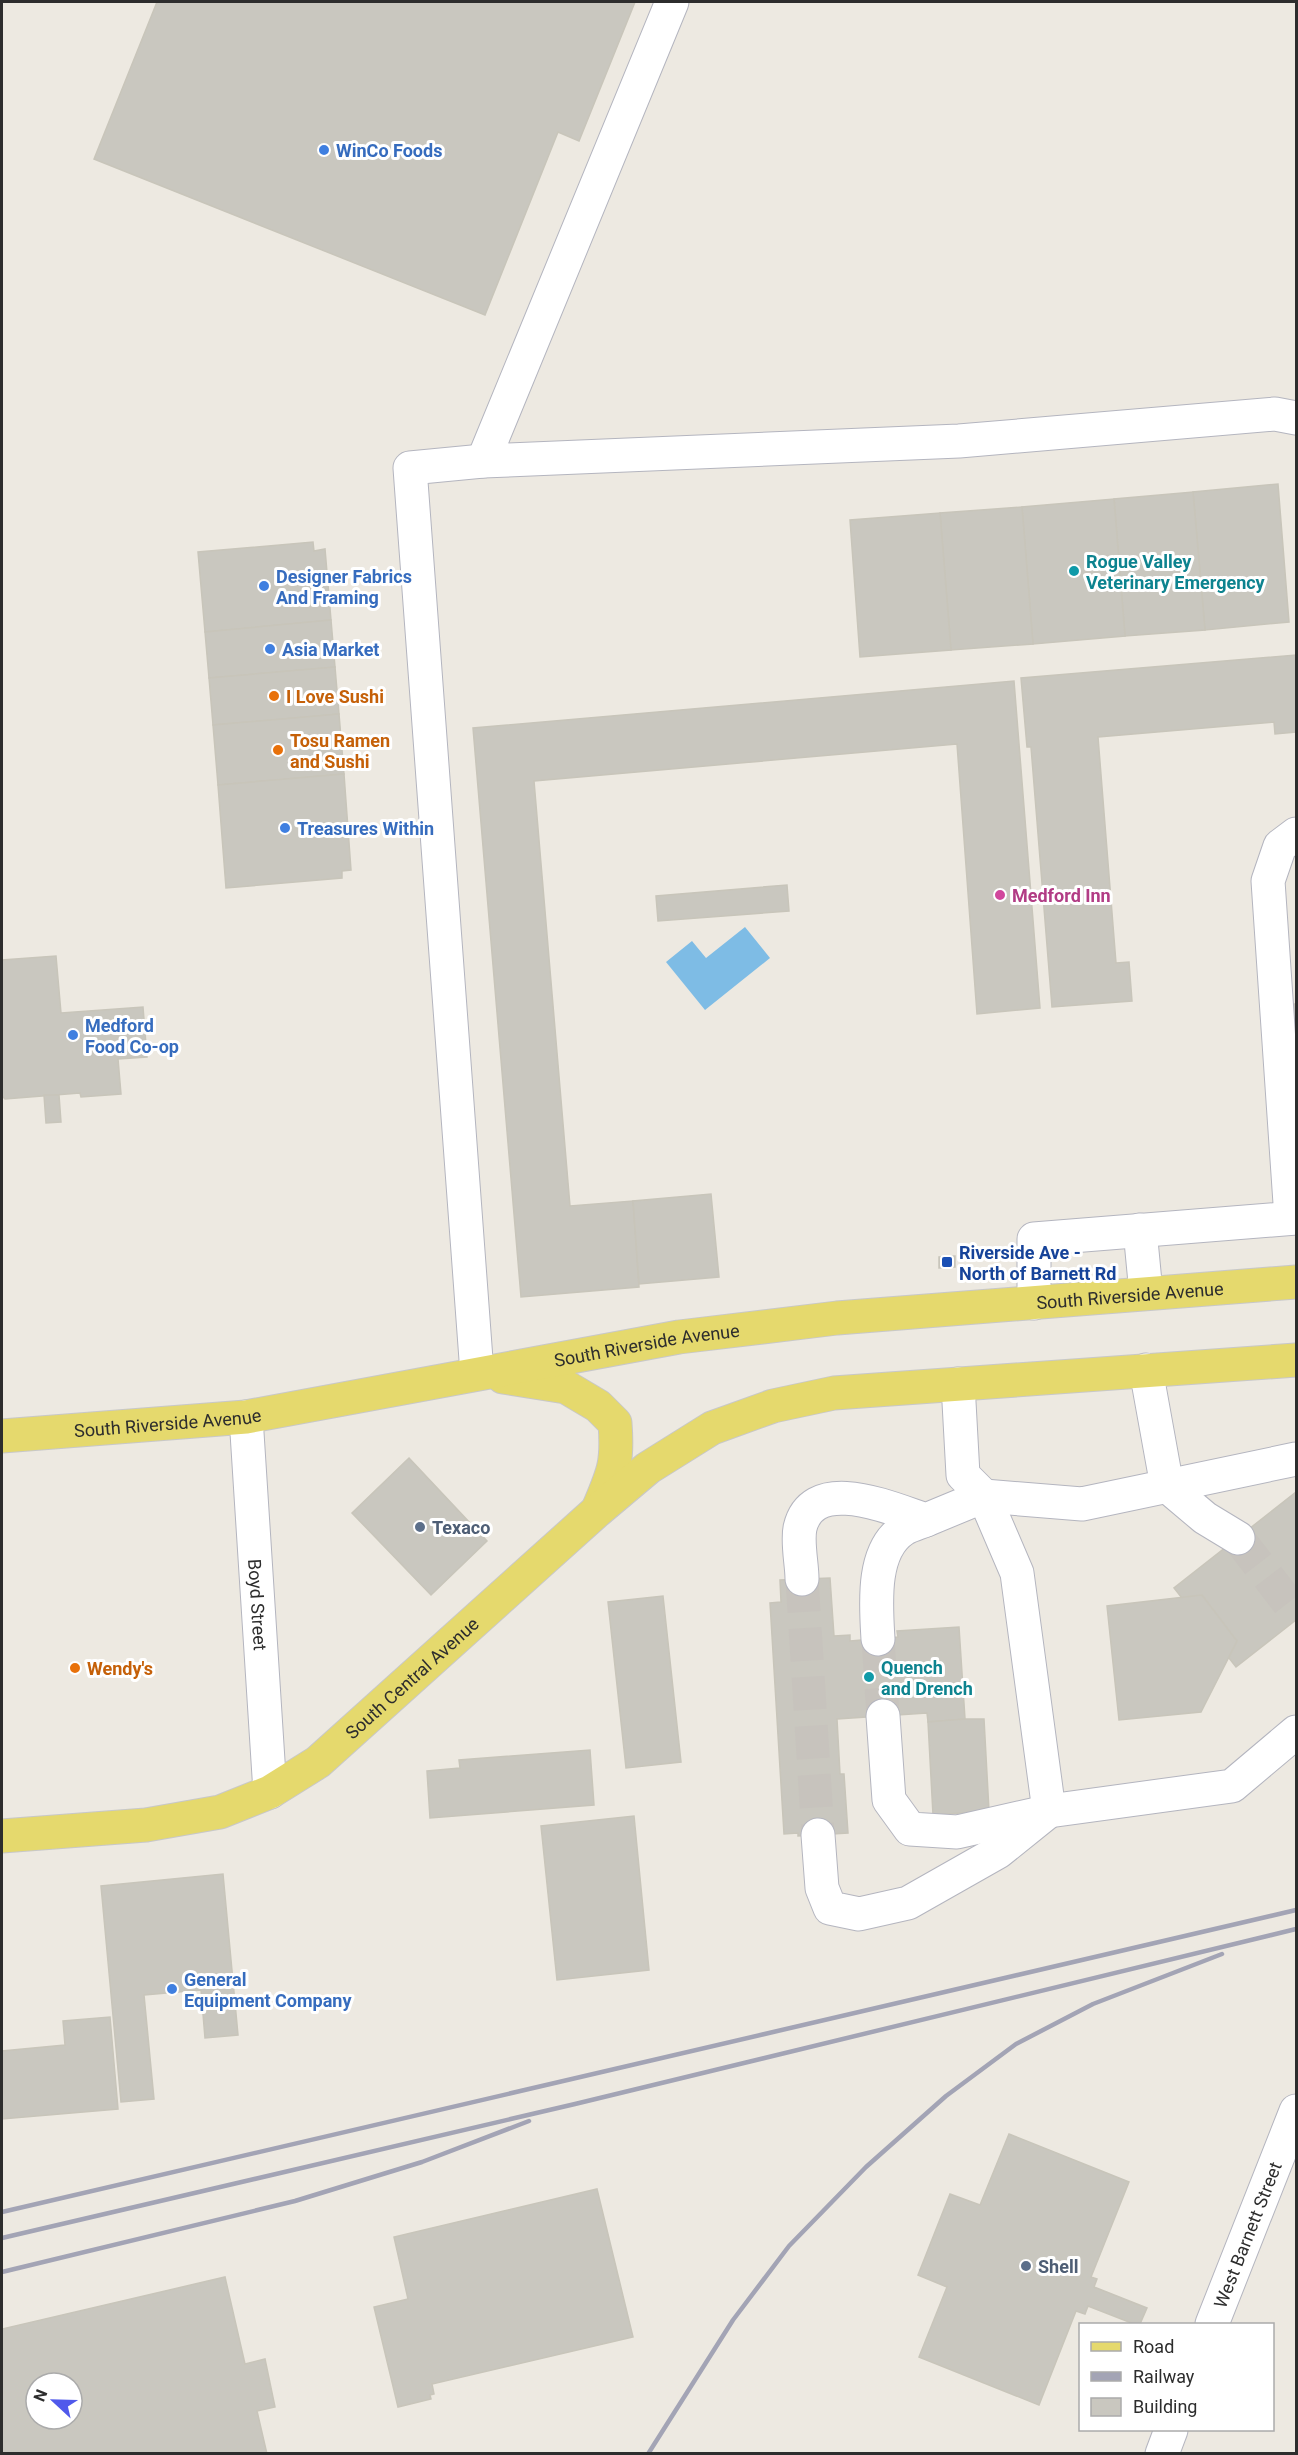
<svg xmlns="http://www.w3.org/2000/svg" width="1298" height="2455" font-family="Roboto,sans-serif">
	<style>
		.water { fill: #7ebce5 }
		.building { fill: #c9c7bf; stroke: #c8c5ba; stroke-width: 1.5; fill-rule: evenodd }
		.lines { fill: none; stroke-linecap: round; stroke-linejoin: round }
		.minor-tunnel { stroke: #c7c3bd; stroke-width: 33; stroke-dasharray: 33 16; stroke-linecap: butt }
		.minor-casing { stroke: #b4b5bf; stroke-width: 35 }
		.major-casing { stroke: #c8c8c8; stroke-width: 35 }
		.minor { stroke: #fff; stroke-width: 33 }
		.major { stroke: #e5d96d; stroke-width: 33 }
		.rail { stroke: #a3a4b5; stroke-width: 4.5 }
		.shop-dot { fill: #3f7fe0; stroke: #fff; stroke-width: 2 }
		.culture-dot { fill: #0f9aa8; stroke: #fff; stroke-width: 2 }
		.food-dot { fill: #e8710a; stroke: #fff; stroke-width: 2 }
		.hotel-dot { fill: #d1479c; stroke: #fff; stroke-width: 2 }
		.transit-dot { fill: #1a4fb4; stroke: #fff; stroke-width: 2 }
		.service-dot { fill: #5c6f8a; stroke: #fff; stroke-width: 2 }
		.labels { text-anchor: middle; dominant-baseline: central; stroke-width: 6; stroke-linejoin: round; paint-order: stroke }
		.shop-label { font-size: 18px; font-weight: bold; fill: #366cbe; stroke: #fff; text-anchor: start }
		.culture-label { font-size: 18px; font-weight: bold; fill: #0d838f; stroke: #fff; text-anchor: start }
		.food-label { font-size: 18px; font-weight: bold; fill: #c56008; stroke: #fff; text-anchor: start }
		.hotel-label { font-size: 18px; font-weight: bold; fill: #b23c85; stroke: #fff; text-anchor: start }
		.transit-label { font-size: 18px; font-weight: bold; fill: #164399; stroke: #fff; text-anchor: start }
		.street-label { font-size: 18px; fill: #2d2d2d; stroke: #fff }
		.service-label { font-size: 18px; font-weight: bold; fill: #4e5e75; stroke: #fff; text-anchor: start }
	</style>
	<rect width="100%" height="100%" fill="#ede9e1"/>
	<polygon class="water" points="745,927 770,958 705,1010 666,962 692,941 706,958"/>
	<g class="building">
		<polygon points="157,2 635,2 579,141 558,132 485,315 94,159"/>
		<polygon points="1278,484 1289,622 1205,630 1193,492"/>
		<polygon points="1193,492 1205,630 1125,636 1114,499"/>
		<polygon points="1114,499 1125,636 1033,644 1022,507"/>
		<polygon points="1022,507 1033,644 951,650 940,513"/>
		<polygon points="940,513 951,650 860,657 850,520"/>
		<polygon points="313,542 314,551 325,549 331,620 205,632 198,552"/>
		<polygon points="331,620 335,667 209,678 205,632"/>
		<polygon points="1296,655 1296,732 1275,734 1274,722 1098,737 1116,963 1129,962 1132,1001 1052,1007 1031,747 1027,747 1021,678"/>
		<polygon points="335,667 339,714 213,725 209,678"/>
		<polygon points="1014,681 1040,1008 977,1014 957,744 534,781 570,1206 633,1201 639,1287 521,1297 473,728"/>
		<polygon points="339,714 344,774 218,785 213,725"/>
		<polygon points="344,774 351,870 342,871 342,878 226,888 218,785"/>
		<polygon points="787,885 789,911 658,921 656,896"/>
		<polygon points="56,956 61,1013 143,1007 147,1057 118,1059 121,1094 81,1097 80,1093 5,1099 2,1096 2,960"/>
		<polygon points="1292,1004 1296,1004 1296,1092"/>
		<polygon points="44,1095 59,1095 61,1122 46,1123"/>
		<polygon points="711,1194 719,1277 639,1284 633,1201"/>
		<polygon points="955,1256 955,1267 939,1268 939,1257"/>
		<polygon points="409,1458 487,1541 431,1595 352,1513"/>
		<polygon points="1296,1492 1296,1620 1236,1667 1174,1588"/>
		<polygon points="830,1578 834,1636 850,1635 850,1641 898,1637 897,1631 959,1627 965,1719 928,1722 927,1713 837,1719 840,1774 844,1774 848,1833 798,1836 798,1833 784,1834 770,1603 781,1602 780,1580"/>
		<polygon points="1202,1595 1237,1641 1201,1712 1119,1720 1107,1606"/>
		<polygon points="663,1596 681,1762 626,1768 608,1602"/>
		<polygon points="965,1719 984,1719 989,1811 933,1815 928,1722"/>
		<polygon points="590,1750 594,1805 430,1818 427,1771 460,1768 459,1760"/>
		<polygon points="634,1816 649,1970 557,1980 541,1826"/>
		<polygon points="223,1874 238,2035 205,2038 201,1990 144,1995 154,2099 121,2102 101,1886"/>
		<polygon points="110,2017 118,2109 2,2119 2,2051 65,2045 63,2021"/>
		<polygon points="1009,2134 1129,2182 1091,2277 1097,2279 1094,2287 1147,2308 1140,2324 1134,2324 1088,2306 1085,2314 1076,2311 1039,2405 919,2357 947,2287 918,2275 950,2194 980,2205"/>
		<polygon points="597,2189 633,2337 432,2384 434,2394 430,2395 431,2399 398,2407 374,2307 408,2299 394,2237"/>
		<path d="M 225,2277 L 245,2364 L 265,2359 L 275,2407 L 257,2411 L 267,2454 L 2,2454 L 2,2329 ZM 36,2383 L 72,2383 L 72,2419 L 36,2419 Z"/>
	</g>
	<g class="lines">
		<g class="minor-tunnel">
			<polyline points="1238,1538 1296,1613"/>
			<polyline points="802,1579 818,1835"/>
			<polyline points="878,1639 883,1716"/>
		</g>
		<g class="minor-casing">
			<g id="minor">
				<polyline points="483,461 672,2"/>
				<polyline points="1291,1218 1268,881 1280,846 1296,834"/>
				<polyline points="1140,1230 1146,1293"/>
				<polyline points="1034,1303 1034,1239 1296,1218"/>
				<polyline points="1146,1370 1167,1486 1205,1518 1238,1538"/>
				<polyline points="477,1373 410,468 483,461 959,441 1275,414 1296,418"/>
				<polyline points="958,1384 963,1475 984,1496 1017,1573 1049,1811 1232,1786 1296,1732"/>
				<path id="s1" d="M 246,1417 L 270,1792"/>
				<path d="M 802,1579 C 802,1564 797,1543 800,1528 C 813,1473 892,1509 926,1520 L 984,1496 L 1082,1504 L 1296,1459"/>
				<path d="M 878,1639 C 876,1605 871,1550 904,1529 C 911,1525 919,1523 926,1520"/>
				<polyline points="883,1716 889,1800 910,1829 957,1832 1041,1813"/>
				<polyline points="818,1835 822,1888 830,1908 859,1914 908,1903 998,1852 1049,1811"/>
				<path id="s2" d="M 1212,2324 L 1296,2111"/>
				<polyline points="1162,2454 1171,2430"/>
			</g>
		</g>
		<g class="major-casing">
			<g id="major">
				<path d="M 503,1377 L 566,1387 L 598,1406 L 615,1423 C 618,1462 614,1472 599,1507"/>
				<path id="s3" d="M 2,1436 L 246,1417 L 679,1337 L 837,1318 L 1296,1282"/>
				<path id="s4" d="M 2,1836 L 146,1825 L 220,1812 L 270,1792 L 318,1762 L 597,1511 L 648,1468 L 712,1428 L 773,1406 L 834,1393 L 1296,1360"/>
			</g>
		</g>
		<use href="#minor" class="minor"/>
		<use href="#major" class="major"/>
		<g class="rail">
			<polyline points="2,2212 1296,1910"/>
			<polyline points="2,2238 575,2104 1296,1929"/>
			<polyline points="2,2272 295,2201 422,2162 529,2121"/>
			<polyline points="648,2454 733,2320 789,2246 866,2167 946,2096 1016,2044 1093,2004 1222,1954"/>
		</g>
	</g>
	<g class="shop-dot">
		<circle cx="324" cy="150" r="6"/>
		<circle cx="264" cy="586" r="6"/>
		<circle cx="270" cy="649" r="6"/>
		<circle cx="285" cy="828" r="6"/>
		<circle cx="73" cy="1035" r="6"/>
		<circle cx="172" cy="1989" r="6"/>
	</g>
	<g class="culture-dot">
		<circle cx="1074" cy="571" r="6"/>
		<circle cx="869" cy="1677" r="6"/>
	</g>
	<g class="food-dot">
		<circle cx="274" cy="696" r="6"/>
		<circle cx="278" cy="750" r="6"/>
		<circle cx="75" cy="1668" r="6"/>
	</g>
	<circle class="hotel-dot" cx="1000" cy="895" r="6"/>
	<rect class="transit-dot" x="941" y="1256" width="12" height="12" rx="3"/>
	<g class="service-dot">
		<circle cx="420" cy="1527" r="6"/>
		<circle cx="1026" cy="2266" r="6"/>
	</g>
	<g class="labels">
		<g class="shop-label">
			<text x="336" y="150">WinCo Foods</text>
			<text x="276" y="576">Designer Fabrics<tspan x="276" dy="21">And Framing</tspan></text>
			<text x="282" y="649">Asia Market</text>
			<text x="297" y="828">Treasures Within</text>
			<text x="85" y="1025">Medford<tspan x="85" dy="21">Food Co-op</tspan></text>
			<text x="184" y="1979">General<tspan x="184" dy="21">Equipment Company</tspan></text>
		</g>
		<g class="culture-label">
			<text x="1086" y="561">Rogue Valley<tspan x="1086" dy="21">Veterinary Emergency</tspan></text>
			<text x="881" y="1667">Quench<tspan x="881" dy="21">and Drench</tspan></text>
		</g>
		<g class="food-label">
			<text x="286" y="696">I Love Sushi</text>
			<text x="290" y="740">Tosu Ramen<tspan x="290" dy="21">and Sushi</tspan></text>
			<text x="87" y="1668">Wendy's</text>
		</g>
		<g class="hotel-label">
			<text x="1012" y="895">Medford Inn</text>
		</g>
		<g class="transit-label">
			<text x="959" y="1252">Riverside Ave -<tspan x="959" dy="21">North of Barnett Rd</tspan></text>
		</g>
		<g class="street-label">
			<text stroke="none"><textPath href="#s3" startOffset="1138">South Riverside Avenue</textPath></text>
			<text stroke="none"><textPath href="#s3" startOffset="652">South Riverside Avenue</textPath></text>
			<text stroke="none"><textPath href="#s3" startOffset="166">South Riverside Avenue</textPath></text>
			<text stroke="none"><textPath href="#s1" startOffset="188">Boyd Street</textPath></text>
			<text stroke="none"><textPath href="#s4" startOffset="456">South Central Avenue</textPath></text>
			<text stroke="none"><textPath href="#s2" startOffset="96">West Barnett Street</textPath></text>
		</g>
		<g class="service-label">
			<text x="432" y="1527">Texaco</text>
			<text x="1038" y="2266">Shell</text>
		</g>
	</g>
	<rect width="1298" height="2455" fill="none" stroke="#2d2d2d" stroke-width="6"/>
	<rect x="1079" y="2323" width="195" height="108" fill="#ffffff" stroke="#ababab" stroke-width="1.5"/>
	<rect x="1091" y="2342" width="30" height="9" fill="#e5d96d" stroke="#ababab" stroke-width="1.5"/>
	<text x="1133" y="2353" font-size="18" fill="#2d2d2d">Road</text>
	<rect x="1091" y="2372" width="30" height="9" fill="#a3a4b5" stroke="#ababab" stroke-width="1.5"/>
	<text x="1133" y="2383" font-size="18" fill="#2d2d2d">Railway</text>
	<rect x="1091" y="2398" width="30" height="18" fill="#c9c7bf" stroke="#ababab" stroke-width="1.5"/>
	<text x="1133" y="2413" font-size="18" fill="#2d2d2d">Building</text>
	<g transform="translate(54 2401) rotate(292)"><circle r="28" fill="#ffffff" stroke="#ababab" stroke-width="1.5"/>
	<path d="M0-4.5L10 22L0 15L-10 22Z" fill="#5059eb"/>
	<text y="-9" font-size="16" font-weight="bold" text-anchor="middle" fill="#2d2d2d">N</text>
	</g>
</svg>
